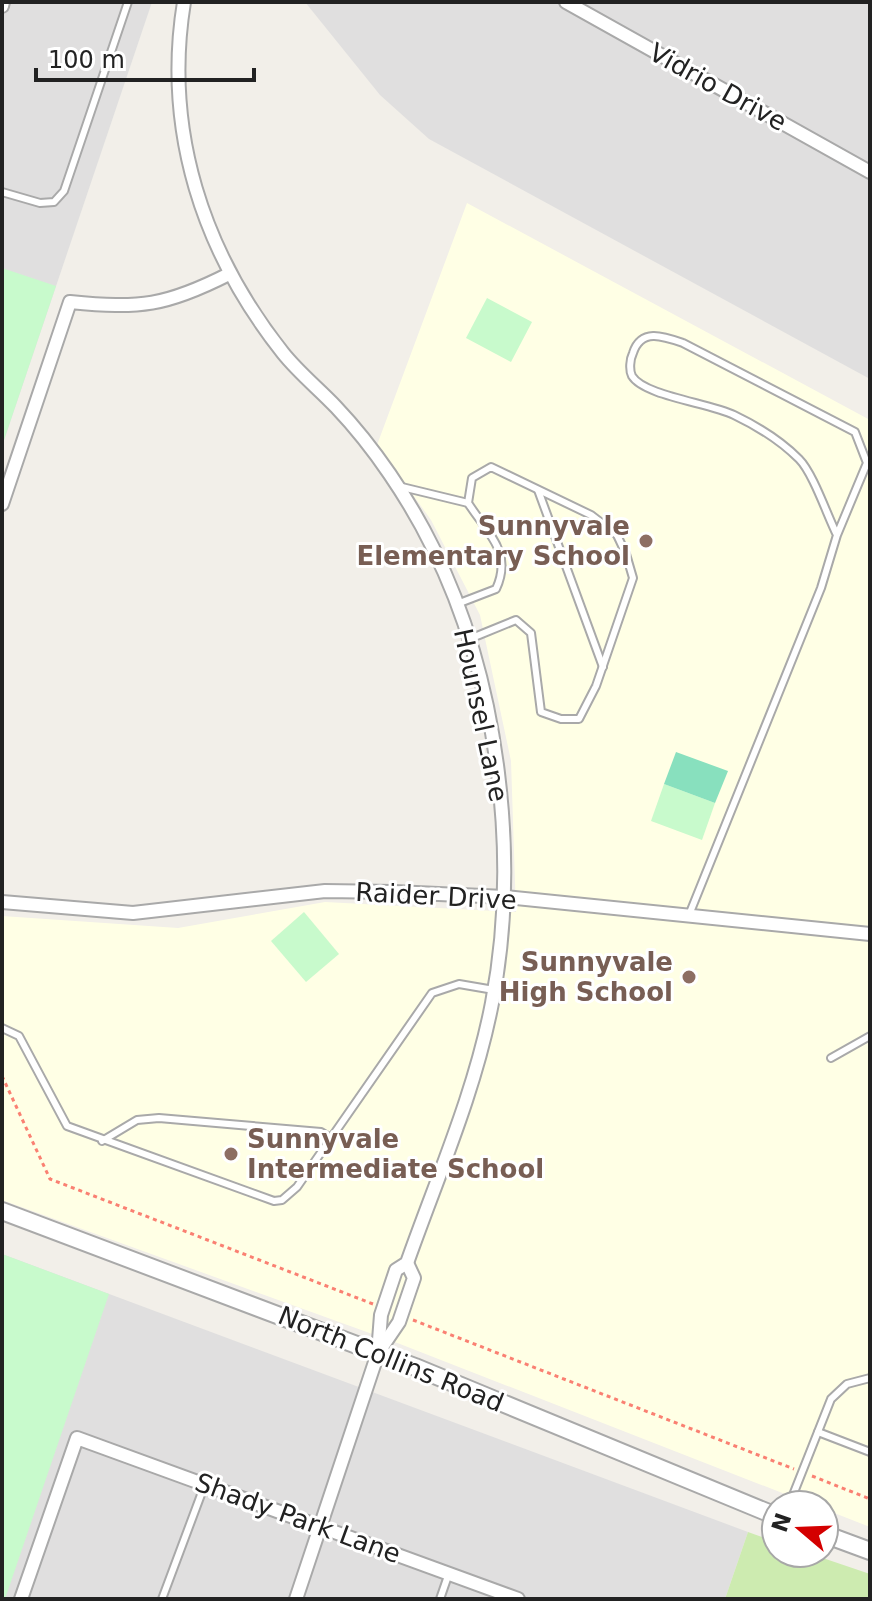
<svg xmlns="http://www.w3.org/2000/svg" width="872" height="1601" font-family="'DejaVu Sans',sans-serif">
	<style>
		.residential { fill: #e0dfdf }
		.education { fill: #ffffe5 }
		.grass { fill: #cdebb0 }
		.park { fill: #c8facc }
		.pitch { fill: #88e0be }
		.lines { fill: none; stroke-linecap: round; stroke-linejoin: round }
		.service-casing { stroke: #a9a9a9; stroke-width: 10 }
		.minor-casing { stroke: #a9a9a9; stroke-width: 16 }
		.tertiary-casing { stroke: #a9a9a9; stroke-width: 20 }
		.path { stroke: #fa8072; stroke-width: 3; stroke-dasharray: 4 4; stroke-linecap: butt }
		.service { stroke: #fff; stroke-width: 6 }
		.minor { stroke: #fff; stroke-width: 12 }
		.tertiary { stroke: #fff; stroke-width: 16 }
		.education-dot { fill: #8d6e63; stroke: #fff; stroke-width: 3 }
		.labels { text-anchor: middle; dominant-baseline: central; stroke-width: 6; stroke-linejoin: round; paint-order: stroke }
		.street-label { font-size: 26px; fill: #222; stroke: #fff }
		.education-label { font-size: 26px; font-weight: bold; fill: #785e54; stroke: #fff; text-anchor: end }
	</style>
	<rect width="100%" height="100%" fill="#f2efe9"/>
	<g class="residential">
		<polygon points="2,2 152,2 2,446"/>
		<polygon points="305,2 870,2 870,379 429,139 380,95"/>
		<polygon points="2,1254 748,1532 725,1599 2,1599"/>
	</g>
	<polygon class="education" points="467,203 870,420 870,1527 824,1509 824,1505 813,1505 400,1344 2,1200 2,916 178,928 325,902 516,912 511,761 480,615 431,520 377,445"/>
	<polygon class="grass" points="748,1532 776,1542 776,1553 808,1553 870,1574 870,1599 725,1599"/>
	<g class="park">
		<polygon points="2,268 56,286 2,446"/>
		<polygon points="487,298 532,322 511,362 466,338"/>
		<polygon points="664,784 715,803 702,840 651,821"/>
		<polygon points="304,912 339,954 306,982 271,941"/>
		<polygon points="2,1254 109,1294 5,1599 2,1599"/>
	</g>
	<polygon class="pitch" points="676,752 728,771 715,803 664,784"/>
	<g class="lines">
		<g class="service-casing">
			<g id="service">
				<polyline points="2,192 40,203 54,202 64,191 128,2"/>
				<polyline points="402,487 468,503"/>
				<polyline points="538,490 603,667"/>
				<path d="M 457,604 L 496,589 C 513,552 488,534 468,503 L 472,478 L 491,467 L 591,515 L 617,535 L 626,554 L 633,578 L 596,686 L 579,719 L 561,719 L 541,712 L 531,633 L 516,620 L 467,640"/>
				<path d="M 689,915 L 821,588 L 837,535 C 827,515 813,473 799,459 C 780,440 757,426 734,415 C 710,403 644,396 632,376 C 629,370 630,359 633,353 C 641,328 663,336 683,343 L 855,432 L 867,463 L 837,535"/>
				<polyline points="2,1028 19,1036 67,1126 274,1201 282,1200 297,1187 432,993 459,984 494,990"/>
				<polyline points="831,1058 870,1036"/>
				<polyline points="102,1141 137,1120 159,1118 321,1132 331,1138"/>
				<polyline points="818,1432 870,1452"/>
				<polyline points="789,1505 831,1399 847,1384 870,1378"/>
				<polyline points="162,1599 205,1484"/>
				<polyline points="440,1599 449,1573"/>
			</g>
		</g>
		<g class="minor-casing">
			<g id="minor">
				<path d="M 184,2 C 163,131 203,252 283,353 C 299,373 319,389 336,407 C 374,447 409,499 433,548 C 499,681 520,858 492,1003 C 475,1092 437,1178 407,1263 L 396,1270 L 381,1315 L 378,1353 L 296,1599"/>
				<polyline points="566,2 870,172"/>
				<polyline points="2,6 3,2"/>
				<path d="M 2,504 L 70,302 C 140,309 166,306 229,274"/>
				<polyline points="2,902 133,913 325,891 394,892 505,897 870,934"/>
				<polyline points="380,1350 399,1322 414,1278 407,1263"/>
				<polyline points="21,1599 77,1438 518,1599"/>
			</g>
		</g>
		<g class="tertiary-casing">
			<g id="tertiary">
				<polyline points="2,1211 415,1367 776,1516"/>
				<polyline points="824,1534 870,1551"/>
			</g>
		</g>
		<g class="path">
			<polyline points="2,1076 50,1179 373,1304"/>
			<polyline points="413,1320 794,1469"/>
			<polyline points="812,1476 870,1499"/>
		</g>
		<use href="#service" class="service"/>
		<use href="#minor" class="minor"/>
		<use href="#tertiary" class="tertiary"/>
	</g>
	<g class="education-dot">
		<circle cx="646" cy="541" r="8"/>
		<circle cx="689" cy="977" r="8"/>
		<circle cx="231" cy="1154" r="8"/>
	</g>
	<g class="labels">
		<g class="street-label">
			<text transform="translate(718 87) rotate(29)">Vidrio Drive</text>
			<text transform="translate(481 715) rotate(78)">Hounsel Lane</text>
			<text transform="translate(436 896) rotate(3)">Raider Drive</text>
			<text transform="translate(391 1359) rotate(22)">North Collins Road</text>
			<text transform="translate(298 1518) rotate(20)">Shady Park Lane</text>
		</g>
		<g class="education-label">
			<text x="630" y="526">Sunnyvale<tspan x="630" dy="30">Elementary School</tspan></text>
			<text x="673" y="962">Sunnyvale<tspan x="673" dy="30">High School</tspan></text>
			<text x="247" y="1139" text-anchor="start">Sunnyvale<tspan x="247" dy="30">Intermediate School</tspan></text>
		</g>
	</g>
	<rect width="872" height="1601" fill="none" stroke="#222222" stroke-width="8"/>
	<g transform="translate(800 1529) rotate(289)"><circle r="38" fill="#ffffff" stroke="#a7a7a7" stroke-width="2"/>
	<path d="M0-6L14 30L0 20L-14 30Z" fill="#d40000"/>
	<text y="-12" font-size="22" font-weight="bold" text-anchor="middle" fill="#222222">N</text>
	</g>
	<path d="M36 68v12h218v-12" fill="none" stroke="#222222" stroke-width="4"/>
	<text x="48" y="68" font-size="24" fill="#222222" stroke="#ffffff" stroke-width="6" paint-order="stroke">100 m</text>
</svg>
